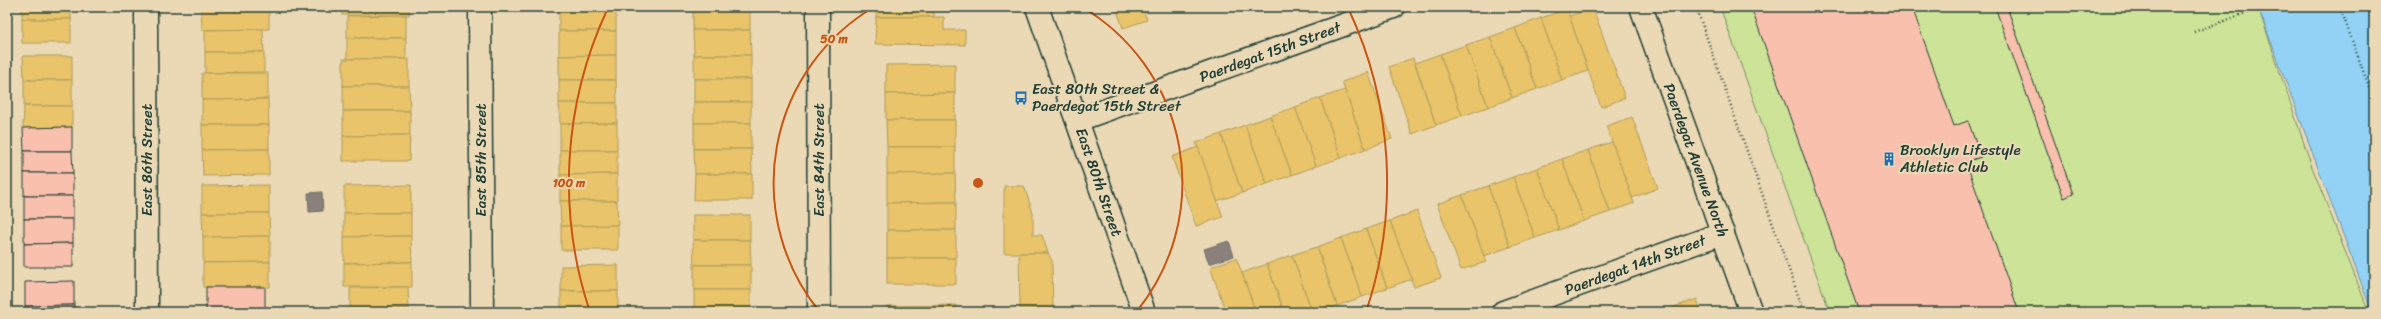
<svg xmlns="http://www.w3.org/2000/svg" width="2381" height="319" font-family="Sriracha,sans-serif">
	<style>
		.green { fill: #cde398; stroke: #769066 }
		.water { fill: #94d2f5; stroke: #6596a8 }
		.homes { fill: #e9c46a; stroke: #ac9c5a }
		.industry { fill: #8a817c; stroke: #6a6d66 }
		.building { fill: #f9c1ad; stroke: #1f3d34 }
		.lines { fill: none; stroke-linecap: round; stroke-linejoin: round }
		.minor-casing { stroke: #1f3d34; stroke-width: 25 }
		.tertiary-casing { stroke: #1f3d34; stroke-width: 25 }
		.path { stroke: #1f3d34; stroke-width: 2.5; stroke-dasharray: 1 3; stroke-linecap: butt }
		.minor { stroke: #ebd9b6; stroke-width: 22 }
		.tertiary { stroke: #ebd9b6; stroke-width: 22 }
		.ring { fill: none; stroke: #ca5512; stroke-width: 2 }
		.labels { text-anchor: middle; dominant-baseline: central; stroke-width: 4; stroke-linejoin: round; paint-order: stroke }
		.street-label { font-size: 15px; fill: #1f3d34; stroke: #ebd9b6 }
		.poi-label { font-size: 15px; fill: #1f3d34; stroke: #ebd9b6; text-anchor: start }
		.centre { fill: #ca5512; stroke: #ebd9b6; stroke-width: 2 }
		.ring-label { font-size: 12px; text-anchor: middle; font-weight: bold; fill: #ca5512; stroke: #ebd9b6; stroke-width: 4; stroke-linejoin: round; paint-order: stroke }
	</style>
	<rect width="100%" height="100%" fill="#ebd9b6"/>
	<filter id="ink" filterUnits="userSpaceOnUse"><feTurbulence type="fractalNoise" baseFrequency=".025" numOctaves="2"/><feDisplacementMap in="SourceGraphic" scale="8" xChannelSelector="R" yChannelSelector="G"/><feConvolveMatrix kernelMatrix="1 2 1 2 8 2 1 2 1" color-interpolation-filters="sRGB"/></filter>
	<g filter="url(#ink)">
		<polygon class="green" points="1720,7 2258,7 2312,167 2369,312 1830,312"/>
		<polygon class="water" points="2258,7 2374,7 2374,312 2372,312"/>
		<g class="homes">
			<rect x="22" y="7" width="49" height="12"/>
			<polygon points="201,7 269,7 269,29 202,30"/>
			<rect x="342" y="7" width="67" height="8"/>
			<rect x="559" y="7" width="57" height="24"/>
			<rect x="693" y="7" width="57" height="23"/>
			<rect x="876" y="7" width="58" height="10"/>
			<polygon points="1116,7 1142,7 1147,20 1123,28"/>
			<polygon points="1593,8 1625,98 1601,107 1569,16"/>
			<polygon points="1567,9 1588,71 1562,80 1541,18"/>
			<polygon points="406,15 406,38 347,38 347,16"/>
			<polygon points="876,17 944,17 944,30 965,30 965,45 875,44"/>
			<polygon points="1541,18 1562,80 1537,89 1515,28"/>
			<rect x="22" y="19" width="49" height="24"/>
			<polygon points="1515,28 1537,89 1512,98 1490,37"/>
			<polygon points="263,29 264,52 205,52 205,30"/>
			<polygon points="693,30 750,30 751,55 694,55"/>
			<polygon points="559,31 616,31 616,55 559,56"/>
			<polygon points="1490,37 1512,98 1488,107 1466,45"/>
			<rect x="347" y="38" width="59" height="21"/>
			<polygon points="1466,45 1488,107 1462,116 1440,54"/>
			<polygon points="205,52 264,52 264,72 205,73"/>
			<polygon points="1440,54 1462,116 1436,125 1415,63"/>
			<polygon points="616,55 616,80 559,80 559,56"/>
			<rect x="694" y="55" width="57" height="24"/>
			<polygon points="23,56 72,56 72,80 24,80"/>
			<polygon points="1413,58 1436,125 1412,134 1389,67"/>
			<rect x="343" y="59" width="66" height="27"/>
			<polygon points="955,64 955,93 886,94 886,65"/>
			<polygon points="1368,72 1392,139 1365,149 1342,82"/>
			<polygon points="202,73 268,73 268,99 202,100"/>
			<rect x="694" y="79" width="57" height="23"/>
			<rect x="24" y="80" width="48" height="26"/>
			<polygon points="559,80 616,80 617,103 559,103"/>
			<polygon points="343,86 409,86 410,111 343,111"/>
			<polygon points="1345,90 1365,149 1341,158 1320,98"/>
			<polygon points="955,93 955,120 886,120 886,94"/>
			<polygon points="1320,98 1341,158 1316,166 1295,107"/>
			<polygon points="268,99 269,125 202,125 202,100"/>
			<rect x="694" y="102" width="57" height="21"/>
			<polygon points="559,103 617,103 617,123 560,124"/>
			<polygon points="24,106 72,106 72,127 23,128"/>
			<polygon points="1295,107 1316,166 1292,175 1270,116"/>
			<polygon points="343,111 410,111 410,135 343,136"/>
			<polygon points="1270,116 1292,175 1267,184 1245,125"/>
			<polygon points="1632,117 1658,188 1632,198 1606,126"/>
			<polygon points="886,120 955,120 955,147 887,147"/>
			<polygon points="617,123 617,150 560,150 560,124"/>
			<rect x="694" y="123" width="57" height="26"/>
			<polygon points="202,125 269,125 269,149 202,150"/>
			<polygon points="1245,125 1267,184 1242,193 1221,134"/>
			<polygon points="1221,134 1242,193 1217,201 1196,143"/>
			<polygon points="410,135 409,161 343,161 343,136"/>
			<polygon points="1612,142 1634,203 1610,212 1588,150"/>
			<polygon points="887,147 955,147 955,173 887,174"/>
			<polygon points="1198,147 1223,217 1196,226 1172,157"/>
			<polygon points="269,149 269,175 203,176 202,150"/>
			<polygon points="694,149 751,149 752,174 695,174"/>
			<polygon points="560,150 617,150 617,174 560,175"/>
			<polygon points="1588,150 1610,212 1584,221 1562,159"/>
			<polygon points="1562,159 1584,221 1559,230 1537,168"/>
			<polygon points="1537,168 1559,230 1535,238 1513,177"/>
			<polygon points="955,173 956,202 887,203 887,174"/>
			<polygon points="617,174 617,201 560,201 560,175"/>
			<polygon points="695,174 752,174 752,200 694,200"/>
			<polygon points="1513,177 1535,238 1510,247 1488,186"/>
			<polygon points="269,185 269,213 202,213 202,186"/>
			<polygon points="411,185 411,213 344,213 344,186"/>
			<polygon points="1004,186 1024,186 1033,213 1033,235 1042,235 1048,253 1004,253"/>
			<polygon points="1488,186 1510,247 1484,256 1462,195"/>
			<polygon points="1462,195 1486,262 1461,270 1437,204"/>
			<polygon points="560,201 617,201 618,225 561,226"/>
			<polygon points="956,202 956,230 887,230 887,203"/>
			<polygon points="1417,211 1441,278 1414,287 1390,221"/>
			<polygon points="202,213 269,213 270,236 203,237"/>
			<polygon points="344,213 411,213 411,236 344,237"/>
			<rect x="693" y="215" width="57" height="25"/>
			<polygon points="1390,221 1412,279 1387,288 1366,229"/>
			<polygon points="618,225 618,250 561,250 561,226"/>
			<polygon points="1366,229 1387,288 1362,297 1341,238"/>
			<rect x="887" y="230" width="69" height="28"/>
			<polygon points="270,236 270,262 203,263 203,237"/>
			<polygon points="411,236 412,262 344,263 344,237"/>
			<polygon points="1341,238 1362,297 1337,306 1317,247"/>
			<polygon points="693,240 750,240 751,265 694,265"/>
			<polygon points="1317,247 1337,306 1320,312 1312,312 1292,255"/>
			<polygon points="1019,253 1048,253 1052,261 1053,309 1020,309"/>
			<polygon points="1292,255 1312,312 1284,312 1267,264"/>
			<rect x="887" y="258" width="69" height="26"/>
			<polygon points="1236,258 1242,273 1256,312 1226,312 1210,267"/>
			<polygon points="270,262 270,287 203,287 203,263"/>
			<polygon points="412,262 412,287 344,287 344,263"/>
			<polygon points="1267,264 1284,312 1256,312 1242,273"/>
			<polygon points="618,265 618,291 561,291 561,266"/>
			<rect x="694" y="265" width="57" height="25"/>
			<polygon points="408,287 409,309 350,310 350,288"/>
			<rect x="694" y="290" width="57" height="22"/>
			<rect x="561" y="291" width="57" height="21"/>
			<polygon points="1697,299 1701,312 1673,312 1671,308"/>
			<polygon points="956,305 956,312 886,312 886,306"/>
			<polygon points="407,309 407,312 350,312 350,310"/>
			<rect x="1029" y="309" width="39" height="3"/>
		</g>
		<g class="industry">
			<polygon points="322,192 323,211 309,212 308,193"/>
			<polygon points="1229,241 1234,256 1209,264 1204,249"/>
		</g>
		<g class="building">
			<polygon points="1751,7 1912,7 1954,126 1968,121 1981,157 1966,162 2019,312 1859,312"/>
			<polygon points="1995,7 2007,7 2073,194 2064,198"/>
			<polygon points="72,127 72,151 24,151 23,128"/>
			<polygon points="24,151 72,151 73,173 24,173"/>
			<rect x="24" y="173" width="49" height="23"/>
			<rect x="24" y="196" width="49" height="23"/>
			<polygon points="24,219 73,219 73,243 24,244"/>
			<polygon points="73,243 73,267 24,267 24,244"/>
			<polygon points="74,281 74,305 25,306 25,282"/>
			<polygon points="206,287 265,287 265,309 206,310"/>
			<polygon points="74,305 74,312 25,312 25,306"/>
			<polygon points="265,309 265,312 207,312 206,310"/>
		</g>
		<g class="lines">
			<g class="minor-casing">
				<g id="minor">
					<polyline points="146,7 147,312"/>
					<polyline points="480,7 482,312"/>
					<polyline points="818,7 819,312"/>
					<polyline points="1641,7 1751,312"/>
					<polyline points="1078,120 1394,7"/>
					<polyline points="1503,312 1723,233"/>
				</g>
			</g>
			<g class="tertiary-casing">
				<polyline id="tertiary" points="1037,7 1144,312"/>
			</g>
			<g class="path">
				<polyline points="1696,7 1804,312"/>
				<polyline points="2340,7 2374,101"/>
				<polyline points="2194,32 2262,7"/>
				<polyline points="2316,311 2317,312"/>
			</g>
			<use href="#minor" class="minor"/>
			<use href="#tertiary" class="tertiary"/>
		</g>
	</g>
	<g class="ring">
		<path d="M819 311A204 204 0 0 1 874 7M1082 7A204 204 0 0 1 1137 311"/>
		<path d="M589 309A409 409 0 0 1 607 10M1349 10A409 409 0 0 1 1367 309"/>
	</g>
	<defs>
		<g id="bus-bare" transform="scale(1.08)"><path d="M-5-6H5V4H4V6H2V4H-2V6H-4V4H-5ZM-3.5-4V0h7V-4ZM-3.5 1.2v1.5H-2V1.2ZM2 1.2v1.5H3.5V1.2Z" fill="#1f6fb2" stroke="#ebd9b6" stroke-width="2.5" paint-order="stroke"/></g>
		<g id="building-bare" transform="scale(1.08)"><path d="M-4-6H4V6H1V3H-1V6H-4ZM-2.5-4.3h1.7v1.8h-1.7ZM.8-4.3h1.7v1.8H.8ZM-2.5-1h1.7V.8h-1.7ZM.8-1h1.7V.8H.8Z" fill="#1f6fb2" stroke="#ebd9b6" stroke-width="2.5" paint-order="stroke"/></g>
	</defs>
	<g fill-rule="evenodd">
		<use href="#bus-bare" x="1021" y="98"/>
		<use href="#building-bare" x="1889" y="159"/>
	</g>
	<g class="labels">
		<g class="street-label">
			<text transform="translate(1270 52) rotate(-20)">Paerdegat 15th Street</text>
			<text transform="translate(147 160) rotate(-90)">East 86th Street</text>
			<text transform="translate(481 160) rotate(-90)">East 85th Street</text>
			<text transform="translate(819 160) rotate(-90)">East 84th Street</text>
			<text transform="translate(1696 160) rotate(70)">Paerdegat Avenue North</text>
			<text transform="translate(1099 182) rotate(71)">East 80th Street</text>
			<text transform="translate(1635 265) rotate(-20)">Paerdegat 14th Street</text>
		</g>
		<g class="poi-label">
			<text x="1032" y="89">East 80th Street &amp;<tspan x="1032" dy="17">Paerdegat 15th Street</tspan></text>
			<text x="1900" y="150">Brooklyn Lifestyle<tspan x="1900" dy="17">Athletic Club</tspan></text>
		</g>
	</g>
	<circle cx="978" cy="183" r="6" class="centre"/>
	<g class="ring-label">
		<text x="834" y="43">50 m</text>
		<text x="569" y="187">100 m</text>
	</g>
	<rect width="2381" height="319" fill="none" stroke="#ebd9b6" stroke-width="24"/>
	<rect x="12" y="12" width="2357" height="295" fill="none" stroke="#1f3d34" stroke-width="1.5" filter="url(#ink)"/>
</svg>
